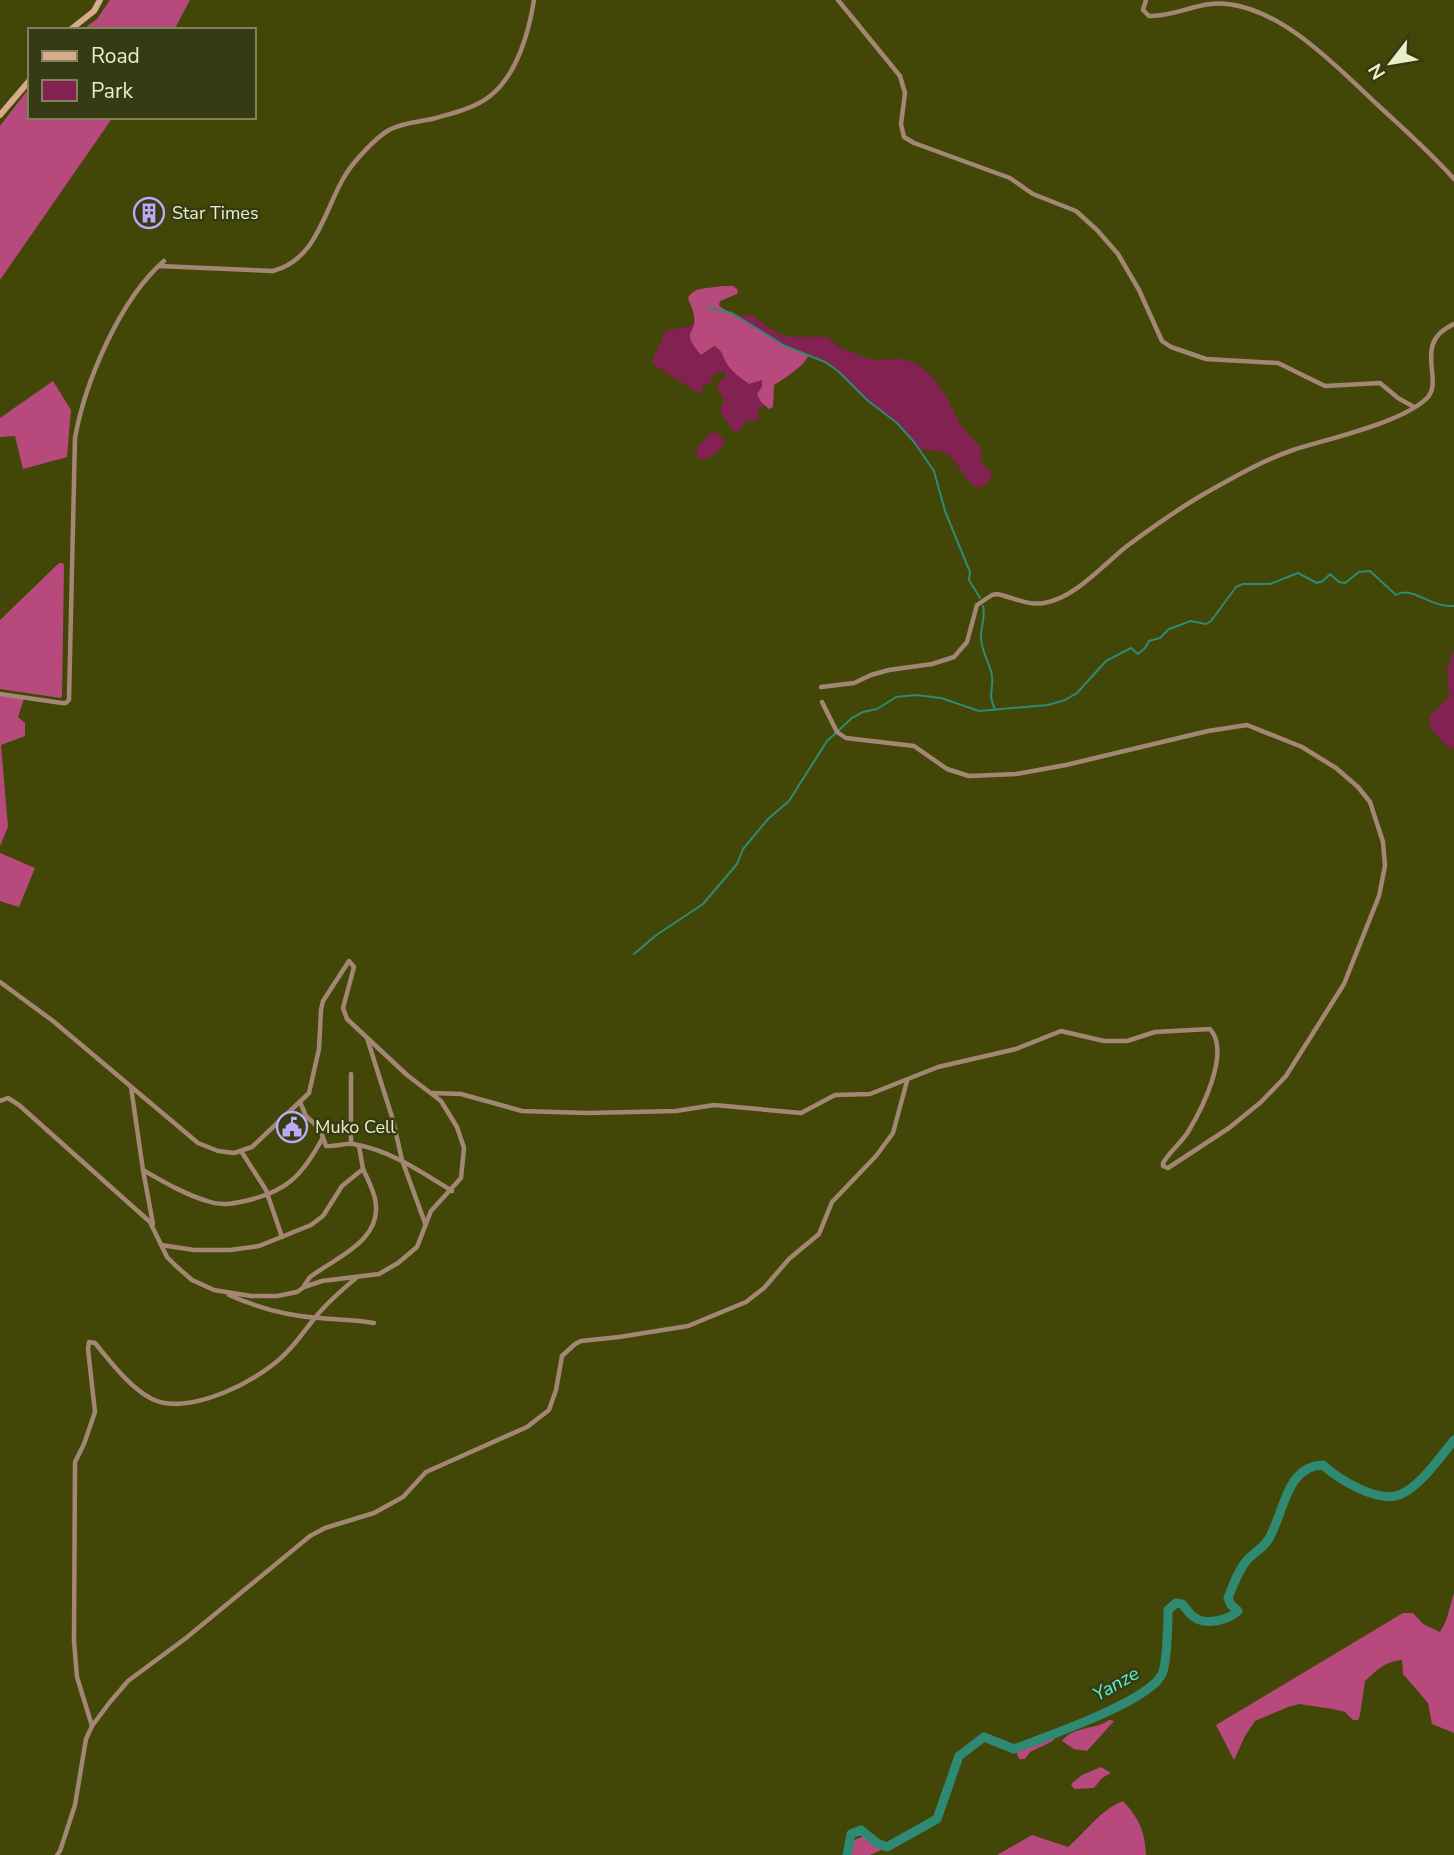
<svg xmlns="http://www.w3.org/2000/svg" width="1454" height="1855" font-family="'Nunito Sans',sans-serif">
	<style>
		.green { fill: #822152 }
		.forest { fill: #b8497c }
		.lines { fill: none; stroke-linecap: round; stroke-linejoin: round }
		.stream { stroke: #2f8a74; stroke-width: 2 }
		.river { stroke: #2f8a74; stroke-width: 9 }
		.street { stroke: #a38673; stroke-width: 4.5 }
		.secondary { stroke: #d9ab8d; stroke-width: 6 }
		.labels { text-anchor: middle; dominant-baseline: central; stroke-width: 5; stroke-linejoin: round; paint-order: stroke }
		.poi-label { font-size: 18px; fill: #e9efc9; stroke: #373b13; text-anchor: start }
		.water-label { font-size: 19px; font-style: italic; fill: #51f6d0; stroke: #373b13 }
	</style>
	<rect width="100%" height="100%" fill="#424708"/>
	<g class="green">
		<path d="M 733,314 L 741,316 L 753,315 C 785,343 789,336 827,337 C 833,340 835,344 839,347 C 841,348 866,358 869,359 C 879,362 891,358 902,359 C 933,363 948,402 961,425 C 970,441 985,440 980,460 L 992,474 C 989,483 985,487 975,488 C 953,466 959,449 921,450 L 897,423 L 867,400 L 838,371 L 825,362 L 785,346 Z"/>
		<path d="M 694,323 C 687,337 691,343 701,355 L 715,346 L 753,383 L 762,380 L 761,402 L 765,406 L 758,409 L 759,418 L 756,421 L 747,420 L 739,431 L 734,432 L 720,411 L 724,400 L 716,386 L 726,375 L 725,371 L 714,374 L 711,383 L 703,385 L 703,390 L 698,393 L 654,365 L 652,361 L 666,331 C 676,327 686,330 694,323 Z"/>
		<path d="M 712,432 L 719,434 L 725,442 C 720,452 709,460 698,459 L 696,448 Z"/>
		<polygon points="1454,651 1454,748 1449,749 1431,729 1429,717 1449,697 1447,669"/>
	</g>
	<g class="forest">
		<polygon points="110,0 190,0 174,30 82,30 97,19"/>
		<polygon points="30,87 30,117 113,117 0,280 0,126"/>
		<path d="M 721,286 L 733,286 L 738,290 L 737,294 L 720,301 L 719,305 L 722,308 L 785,346 L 809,355 C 803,367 786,377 774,385 L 773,407 L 769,409 L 761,402 L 757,394 L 762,387 L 762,380 L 749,384 C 742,379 732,372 727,364 C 722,357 724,351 714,346 L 701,355 C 679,329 697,336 694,316 C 693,310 690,304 688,298 C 694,286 709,289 721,286 Z"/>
		<polygon points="53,381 71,410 67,457 23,469 15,436 0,437 0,418"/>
		<polygon points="59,563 63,563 64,566 62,696 61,698 0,689 0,620"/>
		<polygon points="0,696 24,699 18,717 25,723 25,736 1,745 8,827 0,846"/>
		<polygon points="0,853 35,868 19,907 0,901"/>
		<path d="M 1454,1593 L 1454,1733 L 1432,1724 L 1428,1703 L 1403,1674 L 1402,1660 C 1385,1661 1377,1670 1365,1681 L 1360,1715 L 1358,1720 L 1353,1720 L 1345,1712 L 1333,1709 L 1299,1704 L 1288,1707 L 1255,1721 L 1245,1736 L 1234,1760 L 1216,1725 L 1403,1613 L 1413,1613 L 1423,1624 L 1440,1632 L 1446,1621 Z"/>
		<path d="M 1109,1720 L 1114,1721 L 1087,1751 L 1074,1749 L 1062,1741 C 1073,1726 1096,1730 1109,1720 Z"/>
		<polygon points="1052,1734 1055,1737 1053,1741 1030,1752 1025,1759 1019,1759 1015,1749"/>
		<polygon points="1101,1767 1111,1773 1102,1778 1094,1788 1074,1789 1071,1784 1082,1775"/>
		<path d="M 1123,1801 C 1139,1818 1145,1832 1146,1855 L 997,1855 L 1032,1835 L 1068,1847 C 1086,1832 1101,1809 1123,1801 Z"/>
		<polygon points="866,1835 877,1845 886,1848 870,1855 848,1855 850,1842"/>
	</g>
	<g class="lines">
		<g class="stream">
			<polyline points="708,308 732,313 785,346 825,362 838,371 867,400 897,423 914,442 934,471 945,511 970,572 969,580 980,598"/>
			<path d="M 983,606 C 986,618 980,628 981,639 C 982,653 991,666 992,676 C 994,691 987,692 995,709"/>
			<path d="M 634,954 L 655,936 L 703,904 L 737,864 L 743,849 L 768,819 L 789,801 L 827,741 L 852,718 L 863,712 L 877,709 L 896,697 L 916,695 L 941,698 L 979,711 L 1048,705 L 1065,700 L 1077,693 L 1106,661 L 1131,648 L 1138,654 L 1145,648 L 1149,641 L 1160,638 L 1169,629 L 1191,621 L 1206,624 L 1211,621 L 1236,587 L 1243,584 L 1270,584 L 1298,573 L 1317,583 L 1323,581 L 1330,574 L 1339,582 L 1345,583 L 1359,572 L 1370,571 L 1396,595 C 1412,585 1430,608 1454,606"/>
		</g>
		<path class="river" d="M 847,1855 L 851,1834 L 861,1830 L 877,1843 L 887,1847 L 937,1819 L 959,1756 L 984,1737 L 1014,1749 C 1044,1737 1149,1702 1162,1674 C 1167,1664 1168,1623 1168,1610 L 1176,1603 L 1182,1604 C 1186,1608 1189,1614 1194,1617 C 1206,1626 1228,1620 1238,1611 L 1231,1605 L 1228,1598 C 1233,1585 1239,1569 1248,1559 C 1255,1552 1263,1548 1268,1540 C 1284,1515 1285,1466 1323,1465 C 1338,1479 1377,1503 1399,1495 C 1419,1488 1441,1456 1454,1440"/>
		<g class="street">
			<polyline points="838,0 900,76 905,93 901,124 904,137 914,143 1010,178 1033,194 1076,211 1097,230 1118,254 1139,290 1162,341 1171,347 1206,359 1278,363 1325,386 1380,383 1398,398 1414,407"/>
			<path d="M 1146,0 L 1143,10 L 1149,16 C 1176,17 1201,0 1228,4 C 1286,11 1340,70 1381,108 C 1406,131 1432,154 1454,179"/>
			<path d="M 159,266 L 273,271 C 323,258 325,197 354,163 C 364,151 376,138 389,130 C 403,122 421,122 436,118 C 454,113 475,108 490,96 C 517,75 529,32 534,0"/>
			<path d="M 821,687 L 854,683 L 871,675 L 889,670 L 932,664 L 954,657 L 967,642 L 977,605 L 992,595 L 997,594 C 1012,597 1028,606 1044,603 C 1075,598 1103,565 1127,546 C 1154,526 1182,506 1211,490 C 1238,475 1264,460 1293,450 C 1327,439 1402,423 1427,398 C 1445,380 1411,343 1454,324"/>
			<path d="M 0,694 L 62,703 L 66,703 L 69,700 L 75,438 C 85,382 120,299 164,261"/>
			<polyline points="0,982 53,1021 198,1143 218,1151 234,1153 252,1147 309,1093 319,1049 321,1010 323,1001 349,961 354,967 343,1008 347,1019 407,1075 441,1101 457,1127 464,1148 461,1178 431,1211 417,1247 398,1263 379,1274 322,1281 304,1287 297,1292 277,1296 251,1296 214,1290 192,1280 176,1266 167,1257 150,1222 19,1105 8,1098 0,1101"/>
			<polyline points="367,1038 393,1120 402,1160 425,1223"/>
			<polyline points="131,1087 143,1170 153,1224"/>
			<path d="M 432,1093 L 461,1094 L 522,1111 L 588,1113 L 676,1111 L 714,1105 L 801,1113 L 835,1095 L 870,1094 L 938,1067 L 1016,1049 L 1061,1031 L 1104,1041 L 1127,1041 L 1155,1032 L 1210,1029 C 1231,1052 1202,1109 1188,1132 C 1181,1143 1170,1151 1163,1163 L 1163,1166 L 1168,1168 L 1229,1128 L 1261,1102 L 1286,1076 L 1344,984 L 1379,896 L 1385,866 L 1383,842 L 1370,802 L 1358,787 L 1336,768 L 1302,747 L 1247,725 L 1208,731 L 1066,765 L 1016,774 L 969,776 L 947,769 L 914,746 L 846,738 L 837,732 L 822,702"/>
			<path d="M 300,1102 L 306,1116 L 320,1129 L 326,1146 C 335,1147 344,1143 353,1144 C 390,1150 420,1171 452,1191"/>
			<polyline points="351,1144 351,1074"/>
			<polyline points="241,1151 266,1190 282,1237"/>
			<path d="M 143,1170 C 164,1182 184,1194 207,1201 C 220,1206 231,1204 245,1201 C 286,1192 302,1176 322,1139"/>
			<polyline points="161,1245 194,1250 230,1250 259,1246 311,1225 323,1216 342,1186 363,1169 359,1146"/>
			<path d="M 304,1286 L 310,1277 C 337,1257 384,1240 375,1199 C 373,1189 367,1178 363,1169"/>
			<path d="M 229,1295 C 256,1307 289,1316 319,1318 C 337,1320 355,1319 374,1323"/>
			<path d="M 92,1726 L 77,1677 L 74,1641 L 75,1462 L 84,1444 L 95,1412 L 88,1349 L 89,1342 L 95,1343 C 111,1362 129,1387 152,1399 C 189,1417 261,1380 287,1352 C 297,1342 305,1330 314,1319 C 326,1303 341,1291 356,1278"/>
			<polyline points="57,1855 60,1851 75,1805 86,1739 92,1726 110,1702 128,1681 186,1638 310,1536 325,1528 374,1513 403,1497 426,1472 527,1427 549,1410 556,1390 562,1356 575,1344 581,1341 619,1337 688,1326 746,1302 764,1288 789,1259 819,1234 832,1202 876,1156 893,1133 907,1081"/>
		</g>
		<g class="secondary">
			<polyline points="70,30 94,11 100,0"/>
			<polyline points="0,115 30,80"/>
		</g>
	</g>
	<defs>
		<g id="building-ring" transform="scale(1.575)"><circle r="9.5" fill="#373b13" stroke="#bbaaf6" stroke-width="1.5"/><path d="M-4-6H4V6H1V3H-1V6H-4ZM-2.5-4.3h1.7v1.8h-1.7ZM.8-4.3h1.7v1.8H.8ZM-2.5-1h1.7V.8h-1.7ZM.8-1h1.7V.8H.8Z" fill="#bbaaf6"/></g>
		<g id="civic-ring" transform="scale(1.575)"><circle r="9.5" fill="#373b13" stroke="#bbaaf6" stroke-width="1.5"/><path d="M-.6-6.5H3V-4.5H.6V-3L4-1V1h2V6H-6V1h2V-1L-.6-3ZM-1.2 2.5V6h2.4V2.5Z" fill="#bbaaf6"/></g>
	</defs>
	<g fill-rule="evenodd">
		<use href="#building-ring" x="149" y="213"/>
		<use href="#civic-ring" x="292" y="1127"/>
	</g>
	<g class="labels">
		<g class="poi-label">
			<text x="172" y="213">Star Times</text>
			<text x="315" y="1127">Muko Cell</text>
		</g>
		<g class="water-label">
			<text transform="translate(1116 1684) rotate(-30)">Yanze</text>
		</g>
	</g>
	<rect x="28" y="28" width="228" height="91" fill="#373b13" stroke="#7e835c" stroke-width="2"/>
	<rect x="42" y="51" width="35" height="10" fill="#d9ab8d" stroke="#7e835c" stroke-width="2"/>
	<text x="91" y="63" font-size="21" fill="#e9efc9">Road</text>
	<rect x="42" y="80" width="35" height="21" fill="#822152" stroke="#7e835c" stroke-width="2"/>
	<text x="91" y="98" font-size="21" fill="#e9efc9">Park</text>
	<g transform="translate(1391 63) rotate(239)" stroke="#373b13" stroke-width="5" paint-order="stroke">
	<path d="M0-5L12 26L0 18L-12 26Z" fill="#e9efc9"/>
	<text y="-10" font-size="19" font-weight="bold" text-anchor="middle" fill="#e9efc9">N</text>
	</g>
</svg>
